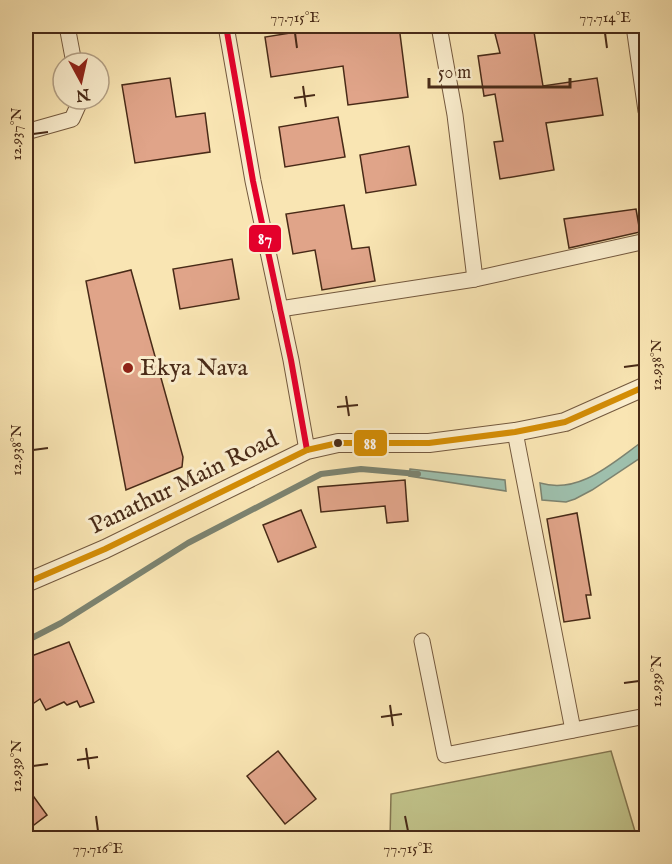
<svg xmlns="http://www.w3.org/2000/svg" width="672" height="864" font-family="'IM FELL English',serif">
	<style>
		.green { fill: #c1c38a; stroke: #847650; stroke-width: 1.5 }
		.water { fill: #9ebfac; stroke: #7c8370; stroke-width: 1.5 }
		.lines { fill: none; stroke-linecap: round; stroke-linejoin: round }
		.stream { stroke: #7c8370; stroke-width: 6 }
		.building { fill: #e0a489; stroke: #482a17; stroke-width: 1.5 }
		.minor-casing { stroke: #74593e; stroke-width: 17 }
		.tertiary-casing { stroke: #74593e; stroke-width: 20 }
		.minor { stroke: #fbeece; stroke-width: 15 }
		.tertiary { stroke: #fbeece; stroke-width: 18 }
		.bus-1-casing { stroke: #fbeece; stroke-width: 10 }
		.bus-2-casing { stroke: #fbeece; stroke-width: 10 }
		.bus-1 { stroke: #e4002b; stroke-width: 6 }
		.bus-2 { stroke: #d48d05; stroke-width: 6 }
		.ticks { fill: none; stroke: #482a17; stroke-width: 2 }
		.poi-dot { fill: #8f2418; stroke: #fbeece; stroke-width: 2 }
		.bus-dot { fill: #482a17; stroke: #fbeece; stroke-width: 2 }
		.labels { text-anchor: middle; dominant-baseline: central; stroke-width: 6; stroke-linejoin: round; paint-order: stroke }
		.poi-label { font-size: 24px; fill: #482a17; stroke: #fbeece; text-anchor: start }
		.street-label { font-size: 24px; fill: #482a17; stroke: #fbeece }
		.line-badge { stroke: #fbeece; stroke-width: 2 }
		.badge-label { font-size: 16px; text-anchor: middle; font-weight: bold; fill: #fff }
		.neatline { fill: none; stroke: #482a17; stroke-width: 2 }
		.ticks-label { font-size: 15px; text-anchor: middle; fill: #482a17 }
	</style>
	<rect width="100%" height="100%" fill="#f9e5b3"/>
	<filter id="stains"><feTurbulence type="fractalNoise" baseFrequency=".00333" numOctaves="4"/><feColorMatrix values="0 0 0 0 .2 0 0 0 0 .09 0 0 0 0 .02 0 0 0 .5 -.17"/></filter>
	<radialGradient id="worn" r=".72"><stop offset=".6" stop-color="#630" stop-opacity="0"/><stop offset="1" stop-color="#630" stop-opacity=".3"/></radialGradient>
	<polygon class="green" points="611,751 637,838 390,838 391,794"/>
	<g class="water">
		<path d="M 646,439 L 646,454 L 592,490 L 575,499 L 566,502 L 542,500 L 540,483 C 581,495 614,461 646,439 Z"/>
		<polygon points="410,469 505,480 506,491 409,476"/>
	</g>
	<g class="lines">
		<polyline class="stream" points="26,641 61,623 188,543 321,474 361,469 418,474"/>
	</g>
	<g class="building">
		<polygon points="334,26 399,26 408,97 348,105 343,66 271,77 265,37"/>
		<polygon points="493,26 533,26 543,86 597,78 603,115 546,123 554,170 500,179 494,142 503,141 495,94 484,96 478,56 500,53"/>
		<polygon points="170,78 176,117 205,113 210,152 135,163 122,85"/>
		<polygon points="338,117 345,157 285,167 279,127"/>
		<polygon points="409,146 416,185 366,193 360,155"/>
		<polygon points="344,205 352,249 369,247 375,281 322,290 315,250 293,254 286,214"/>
		<polygon points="636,209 640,232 569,248 564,219"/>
		<polygon points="232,259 239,299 180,309 173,269"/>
		<polygon points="131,270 183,457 182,467 126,490 86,281"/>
		<polygon points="405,480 408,521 387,523 385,506 321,512 318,487"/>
		<polygon points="301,510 316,547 278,562 263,525"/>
		<polygon points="577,513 591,595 586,595 590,618 564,622 547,519"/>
		<polygon points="69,642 94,702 80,707 77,701 67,705 64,702 46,710 40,699 31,705 26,696 26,658"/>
		<polygon points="278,751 316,799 285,824 247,776"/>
		<polygon points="26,786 47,815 26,831"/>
	</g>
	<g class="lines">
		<g class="minor-casing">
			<g id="minor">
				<polyline points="67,26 74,63"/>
				<polyline points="226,26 253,181 291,360 307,450"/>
				<polyline points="439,26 455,115 475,279"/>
				<polyline points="634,26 646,111"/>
				<polyline points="26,132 72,119 81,99"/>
				<polyline points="280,309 475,279 646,241"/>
				<polyline points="515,432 573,730"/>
				<polyline points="422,641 445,755 646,716"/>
			</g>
		</g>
		<g class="tertiary-casing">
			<polyline id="tertiary" points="26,583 105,549 307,450 338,443 429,443 515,432 565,422 646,386"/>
		</g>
		<use href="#minor" class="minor"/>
		<use href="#tertiary" class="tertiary"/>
		<g class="bus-1-casing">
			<polyline id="bus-1" points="226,26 253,181 291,360 307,450"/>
		</g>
		<g class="bus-2-casing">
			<polyline id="bus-2" points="26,583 105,549 307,450 338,443 429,443 515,432 565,422 646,386"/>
		</g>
		<use href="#bus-1" class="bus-1"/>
		<use href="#bus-2" class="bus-2"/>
	</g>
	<path class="ticks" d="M 295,33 L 297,48M 605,33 L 607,48M 303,86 L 306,107M 294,98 L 315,95M 33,134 L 48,132M 624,367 L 639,365M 346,396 L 349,416M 337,407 L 358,405M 33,450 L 48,448M 624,683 L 639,681M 390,705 L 393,726M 381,717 L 402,714M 86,748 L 89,769M 77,760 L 98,757M 33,766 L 48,764M 96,816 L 98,831M 405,816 L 408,831"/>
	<circle class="poi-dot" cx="128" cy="368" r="6"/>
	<circle class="bus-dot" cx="338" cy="443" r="5"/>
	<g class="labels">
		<g class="poi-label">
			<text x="140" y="368">Ekya Nava</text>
		</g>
		<g class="street-label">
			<text transform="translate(184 483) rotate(-26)">Panathur Main Road</text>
		</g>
	</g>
	<g class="line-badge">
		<rect x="248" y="224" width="34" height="29" rx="6" fill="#e4002b"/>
		<rect x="353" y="429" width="35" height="28" rx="6" fill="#d48d05"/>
	</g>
	<g class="badge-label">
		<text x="265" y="244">87</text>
		<text x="370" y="449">88</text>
	</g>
	<rect width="672" height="864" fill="none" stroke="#f9e5b3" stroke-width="66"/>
	<g transform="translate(81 81) rotate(172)"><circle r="28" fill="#fbeece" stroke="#b3a085" stroke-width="1.5"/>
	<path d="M0-4.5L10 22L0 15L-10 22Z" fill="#8f2418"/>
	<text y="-9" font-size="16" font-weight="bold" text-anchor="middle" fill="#482a17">N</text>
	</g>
	<path d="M429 78v9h141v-9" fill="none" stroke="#482a17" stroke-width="3"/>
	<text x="438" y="78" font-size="18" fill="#482a17" stroke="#fbeece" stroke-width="4.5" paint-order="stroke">50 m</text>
	<rect x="33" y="33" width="606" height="798" class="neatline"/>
	<g class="ticks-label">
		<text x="295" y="22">77.715°E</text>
		<text x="605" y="22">77.714°E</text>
		<text transform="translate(16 134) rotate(-90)" y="5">12.937°N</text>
		<text transform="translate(656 365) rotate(-90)" y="5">12.938°N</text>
		<text transform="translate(16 450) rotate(-90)" y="5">12.938°N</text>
		<text transform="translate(656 681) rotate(-90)" y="5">12.939°N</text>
		<text transform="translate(16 766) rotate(-90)" y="5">12.939°N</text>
		<text x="98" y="853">77.716°E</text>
		<text x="408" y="853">77.715°E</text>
	</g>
	<rect width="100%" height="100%" filter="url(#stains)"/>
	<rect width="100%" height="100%" fill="url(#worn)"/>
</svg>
